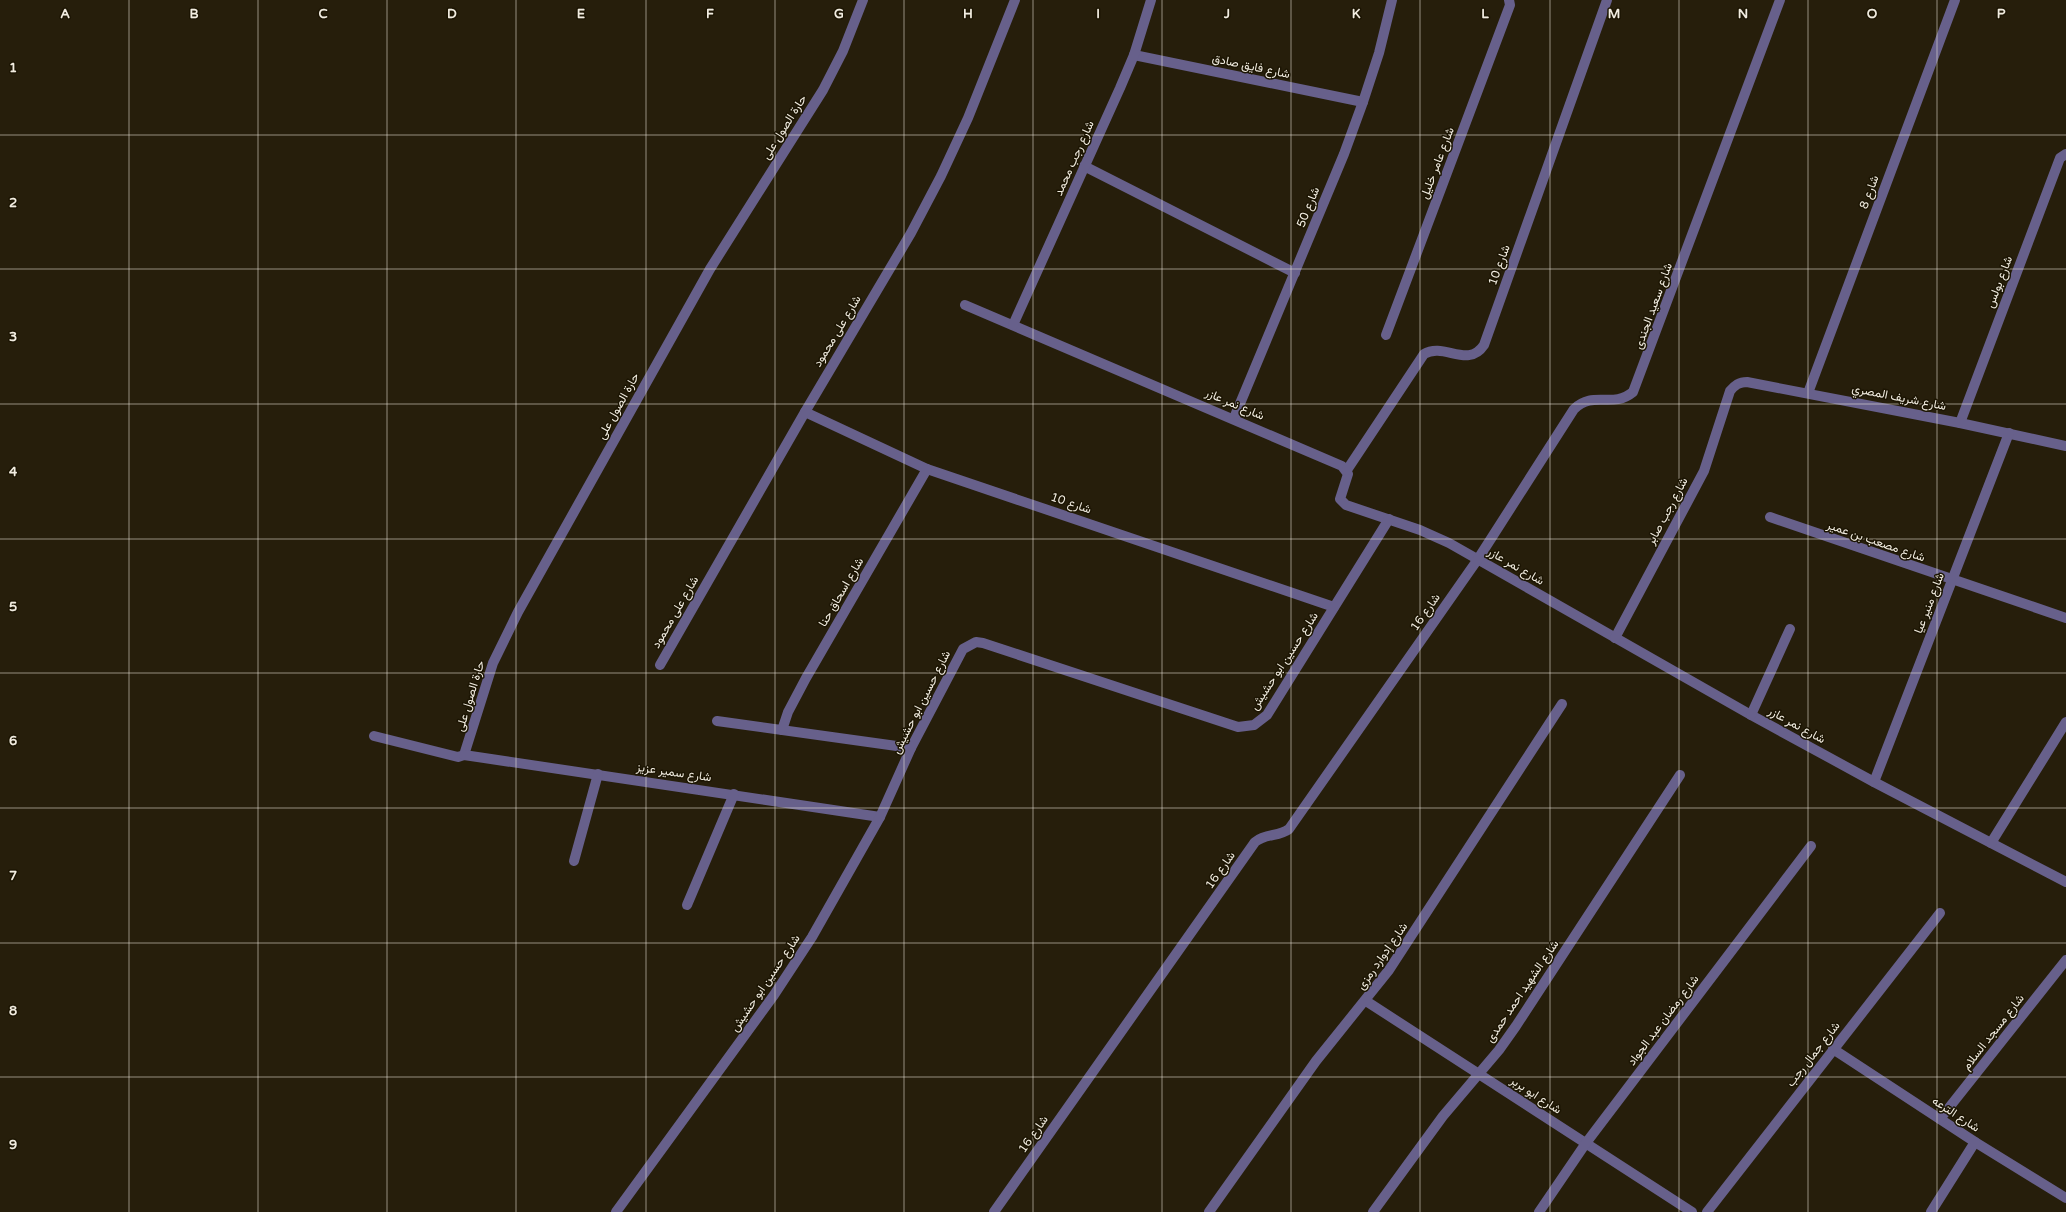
<svg xmlns="http://www.w3.org/2000/svg" width="2066" height="1212" font-family="'Varela Round',Vazirmatn,sans-serif">
	<style>
		.lines { fill: none; stroke-linecap: round; stroke-linejoin: round }
		.street { stroke: #67608b; stroke-width: 10 }
		.grid { fill: none; stroke: #f2ede1; stroke-width: 1; stroke-opacity: 0.55 }
		.labels { text-anchor: middle; dominant-baseline: central; stroke-width: 3; stroke-linejoin: round; paint-order: stroke }
		.street-label { font-size: 12px; fill: #f2ede1; stroke: #1c1503 }
		.grid-label { font-size: 13px; text-anchor: middle; font-weight: bold; fill: #f2ede1; stroke: #1c1503; stroke-width: 3; stroke-linejoin: round; paint-order: stroke }
	</style>
	<rect width="100%" height="100%" fill="#261e0b"/>
	<g class="lines">
		<g class="street">
			<polyline points="1134,55 1363,102"/>
			<polyline points="1084,166 1295,273"/>
			<polyline points="965,305 1342,466 1348,474 1340,499 1346,505 1420,530 1449,543 1751,715 1874,782 2066,882"/>
			<polyline points="1013,325 1120,88 1134,55 1151,0"/>
			<polyline points="1386,335 1510,5 1509,0"/>
			<polyline points="1808,393 1955,0"/>
			<polyline points="805,412 927,469 1334,607"/>
			<polyline points="1234,418 1344,154 1363,102 1379,53 1392,0"/>
			<polyline points="1960,423 2060,158 2066,154"/>
			<path d="M 1347,470 L 1424,354 C 1444,342 1468,369 1484,345 L 1607,0"/>
			<polyline points="1770,517 2066,618"/>
			<path d="M 1615,638 L 1704,471 L 1730,391 C 1735,385 1739,382 1747,382 L 1960,423 L 2066,446"/>
			<polyline points="660,665 805,412 911,233 941,176 968,118 1015,0"/>
			<polyline points="1751,715 1790,629"/>
			<polyline points="717,721 911,748"/>
			<polyline points="782,730 788,712 806,678 927,469"/>
			<polyline points="374,736 458,757 464,755 493,663 518,612 710,269 823,90 843,51 863,0"/>
			<polyline points="464,755 880,817"/>
			<polyline points="1874,782 2009,433"/>
			<polyline points="1991,843 2066,722"/>
			<polyline points="574,861 598,774"/>
			<polyline points="687,905 734,794"/>
			<polyline points="1366,1001 1692,1212"/>
			<polyline points="1833,1049 1975,1142 2066,1198"/>
			<polyline points="1940,1119 2066,960"/>
			<polyline points="616,1212 774,995 812,937 880,817 911,748 963,649 976,642 983,643 1238,727 1254,725 1267,715 1389,519"/>
			<path d="M 994,1212 L 1255,842 C 1266,833 1279,837 1289,829 L 1478,559 L 1574,409 C 1594,390 1612,409 1633,392 L 1780,0"/>
			<polyline points="1209,1212 1316,1061 1389,970 1562,704"/>
			<polyline points="1373,1212 1443,1116 1499,1050 1516,1026 1680,775"/>
			<polyline points="1539,1212 1586,1143 1811,846"/>
			<polyline points="1707,1212 1940,913"/>
			<polyline points="1931,1212 1975,1142"/>
		</g>
	</g>
	<path class="grid" d="M 129,0 L 129,1212M 258,0 L 258,1212M 387,0 L 387,1212M 516,0 L 516,1212M 646,0 L 646,1212M 775,0 L 775,1212M 904,0 L 904,1212M 1033,0 L 1033,1212M 1162,0 L 1162,1212M 1291,0 L 1291,1212M 1420,0 L 1420,1212M 1550,0 L 1550,1212M 1679,0 L 1679,1212M 1808,0 L 1808,1212M 1937,0 L 1937,1212M 0,135 L 2066,135M 0,269 L 2066,269M 0,404 L 2066,404M 0,539 L 2066,539M 0,673 L 2066,673M 0,808 L 2066,808M 0,943 L 2066,943M 0,1077 L 2066,1077"/>
	<g class="labels">
		<g class="street-label">
			<text transform="translate(1251 66) rotate(12)">شارع فايق صادق</text>
			<text transform="translate(784 127) rotate(-58)">حارة الصول على</text>
			<text transform="translate(1074 158) rotate(-66)">شارع رجب محمد</text>
			<text transform="translate(1437 163) rotate(-69)">شارع عامر خليل</text>
			<text transform="translate(1869 192) rotate(-70)">شارع 8</text>
			<text transform="translate(1308 207) rotate(-68)">شارع 50</text>
			<text transform="translate(1499 265) rotate(-70)">شارع 10</text>
			<text transform="translate(1999 282) rotate(-69)">شارع بولس</text>
			<text transform="translate(1653 306) rotate(-70)">شارع سعيد الجندى</text>
			<text transform="translate(837 331) rotate(-59)">شارع على محمود</text>
			<text transform="translate(1899 397) rotate(11)">شارع شريف المصري</text>
			<text transform="translate(1235 404) rotate(23)">شارع نمر عازر</text>
			<text transform="translate(618 406) rotate(-61)">حارة الصول على</text>
			<text transform="translate(1071 503) rotate(19)">شارع 10</text>
			<text transform="translate(1667 511) rotate(-62)">شارع رجب صابر</text>
			<text transform="translate(1876 541) rotate(19)">شارع مصعب بن عمير</text>
			<text transform="translate(1516 566) rotate(30)">شارع نمر عازر</text>
			<text transform="translate(841 592) rotate(-60)">شارع اسحاق حنا</text>
			<text transform="translate(1929 603) rotate(-69)">شارع منير عيا</text>
			<text transform="translate(675 612) rotate(-60)">شارع على محمود</text>
			<text transform="translate(1425 612) rotate(-55)">شارع 16</text>
			<text transform="translate(1284 661) rotate(-57)">شارع حسين ابو حشيش</text>
			<text transform="translate(470 696) rotate(-73)">حارة الصول على</text>
			<text transform="translate(921 702) rotate(-63)">شارع حسين ابو حشيش</text>
			<text transform="translate(1797 725) rotate(29)">شارع نمر عازر</text>
			<text transform="translate(674 772) rotate(8)">شارع سمير عزيز</text>
			<text transform="translate(1220 870) rotate(-55)">شارع 16</text>
			<text transform="translate(1382 956) rotate(-55)">شارع إدوارد رمزى</text>
			<text transform="translate(765 983) rotate(-56)">شارع حسين ابو حشيش</text>
			<text transform="translate(1522 991) rotate(-56)">شارع الشهيد احمد حمدى</text>
			<text transform="translate(1663 1020) rotate(-53)">شارع رمضان عبد الجواد</text>
			<text transform="translate(1993 1032) rotate(-52)">شارع مسجد السلام</text>
			<text transform="translate(1813 1054) rotate(-52)">شارع جمال رجب</text>
			<text transform="translate(1536 1095) rotate(33)">شارع ابو بربر</text>
			<text transform="translate(1956 1114) rotate(33)">شارع الترعه</text>
			<text transform="translate(1033 1134) rotate(-55)">شارع 16</text>
		</g>
	</g>
	<g class="grid-label">
		<text x="65" y="18">A</text>
		<text x="194" y="18">B</text>
		<text x="323" y="18">C</text>
		<text x="452" y="18">D</text>
		<text x="581" y="18">E</text>
		<text x="710" y="18">F</text>
		<text x="839" y="18">G</text>
		<text x="968" y="18">H</text>
		<text x="1098" y="18">I</text>
		<text x="1227" y="18">J</text>
		<text x="1356" y="18">K</text>
		<text x="1485" y="18">L</text>
		<text x="1614" y="18">M</text>
		<text x="1743" y="18">N</text>
		<text x="1872" y="18">O</text>
		<text x="2001" y="18">P</text>
		<text x="13" y="72">1</text>
		<text x="13" y="207">2</text>
		<text x="13" y="341">3</text>
		<text x="13" y="476">4</text>
		<text x="13" y="611">5</text>
		<text x="13" y="745">6</text>
		<text x="13" y="880">7</text>
		<text x="13" y="1015">8</text>
		<text x="13" y="1149">9</text>
	</g>
</svg>
